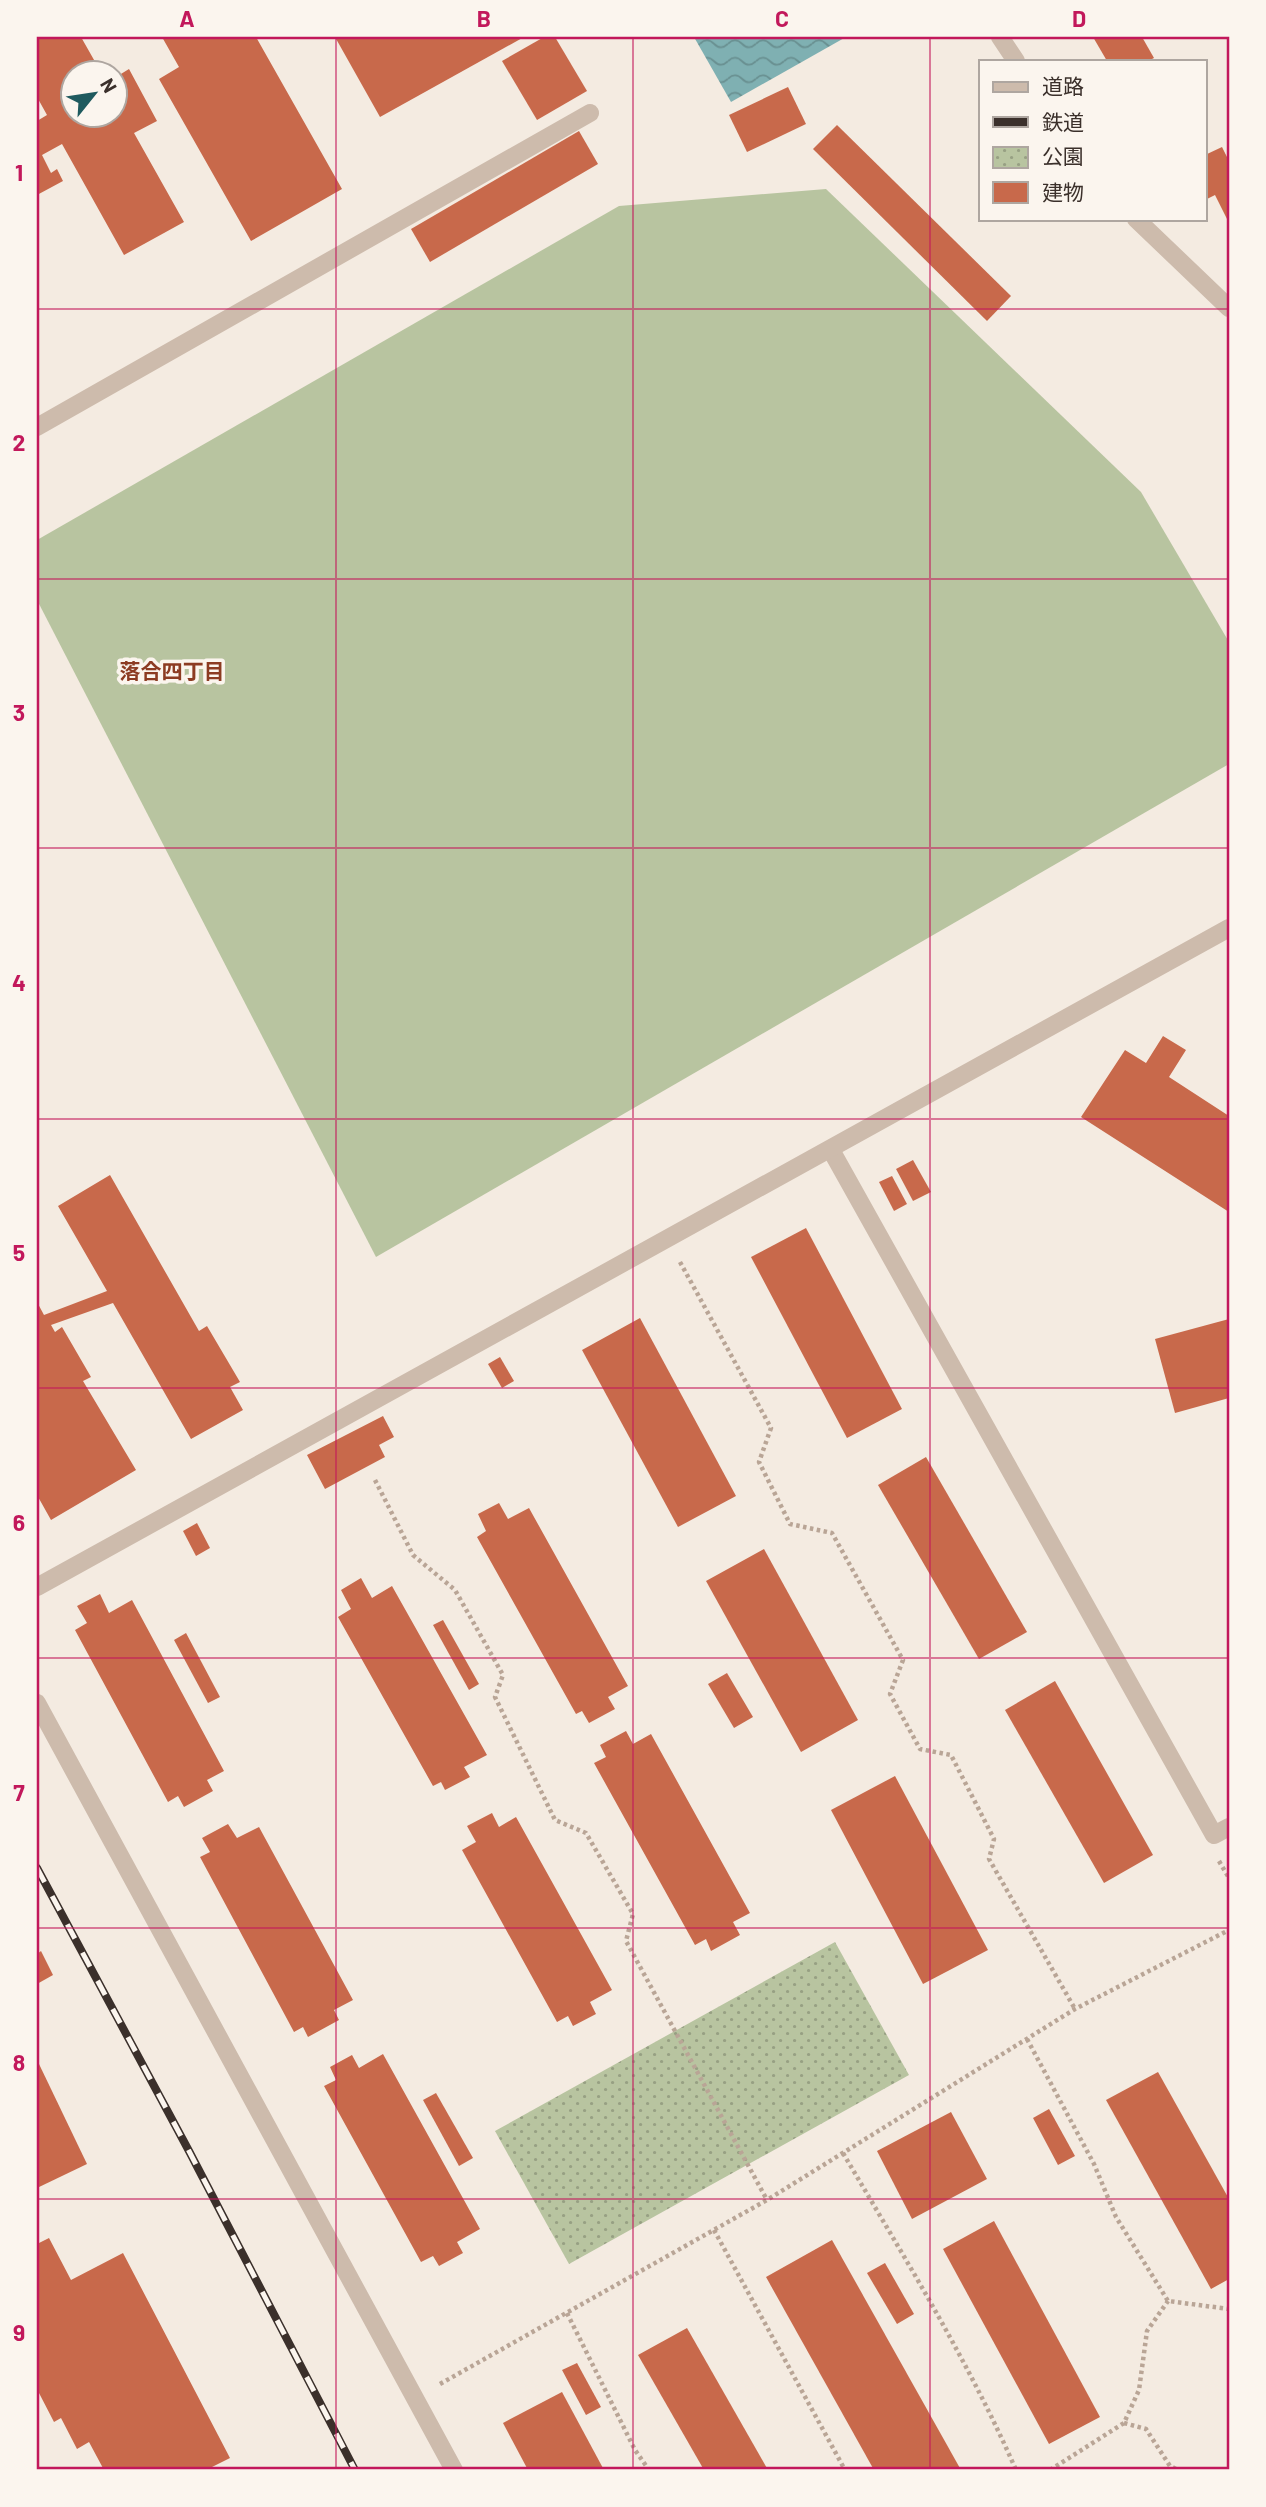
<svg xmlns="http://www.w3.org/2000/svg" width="1266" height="2507" font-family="Barlow,'Noto Sans JP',sans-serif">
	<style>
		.park { fill: url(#park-dots) }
		.pitch { fill: #b8c4a0 }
		.water { fill: url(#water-waves) }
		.building { fill: #c8694b }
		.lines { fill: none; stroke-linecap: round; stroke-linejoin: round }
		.path { stroke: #b9a596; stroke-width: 4.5; stroke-dasharray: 3.5 3.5; stroke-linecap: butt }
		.minor { stroke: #cdbbac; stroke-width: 18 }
		.rail-casing { stroke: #3b302b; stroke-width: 8 }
		.rail { stroke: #fbf5ee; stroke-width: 5; stroke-dasharray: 16; stroke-linecap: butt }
		.grid { fill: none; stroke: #c2185b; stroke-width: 2; stroke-opacity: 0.55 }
		.labels { text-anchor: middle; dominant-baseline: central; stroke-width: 7; stroke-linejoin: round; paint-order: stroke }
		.neighbourhood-label { font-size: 21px; font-weight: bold; fill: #8c3b22; stroke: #fbf5ee }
		.neatline { fill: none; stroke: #c2185b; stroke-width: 2.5 }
		.grid-label { font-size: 23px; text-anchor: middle; font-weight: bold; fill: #c2185b }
	</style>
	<defs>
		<pattern id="park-dots" width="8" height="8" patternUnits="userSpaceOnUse" patternTransform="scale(1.75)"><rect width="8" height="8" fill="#b8c4a0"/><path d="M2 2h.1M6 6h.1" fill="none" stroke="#97a083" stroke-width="1.8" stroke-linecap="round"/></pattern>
		<pattern id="water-waves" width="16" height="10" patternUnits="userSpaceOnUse" patternTransform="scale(1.75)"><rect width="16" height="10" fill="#7fb0b2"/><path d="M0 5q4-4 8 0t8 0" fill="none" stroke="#699091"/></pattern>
	</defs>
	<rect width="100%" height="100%" fill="#f4ebe1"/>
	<polygon class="park" points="835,1942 909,2075 569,2264 495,2131"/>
	<polygon class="pitch" points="826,189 1141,492 1229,642 1229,764 376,1257 37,600 37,540 619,206"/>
	<polygon class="water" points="694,37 846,37 731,102"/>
	<g class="building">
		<polygon points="37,37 81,37 102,74 74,74 74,116 116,116 116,77 129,69 157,121 134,133 184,222 124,255 62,144 42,155 51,173 57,169 63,181 37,195 37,121 47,115 37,97"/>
		<polygon points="162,37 256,37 342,189 251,241 159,79 179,67"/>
		<polygon points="335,37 524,37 380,117"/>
		<polygon points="544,37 555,37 587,91 537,120 502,61"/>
		<polygon points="1093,37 1142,37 1154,58 1148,61 1107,61"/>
		<polygon points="788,87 806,124 747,152 729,115"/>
		<polygon points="837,125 1011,296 987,321 813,149"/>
		<polygon points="579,131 598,164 430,262 411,229"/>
		<polygon points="1222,147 1229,161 1229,223 1215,195 1205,200 1205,155"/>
		<polygon points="1163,1036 1186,1050 1169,1077 1229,1116 1229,1212 1081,1117 1125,1050 1146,1063"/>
		<polygon points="913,1160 931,1192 913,1201 896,1169"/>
		<polygon points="110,1175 199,1331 207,1326 240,1382 230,1387 243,1410 191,1439 113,1303 51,1325 55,1332 62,1327 91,1377 83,1381 136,1470 51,1520 37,1495 37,1302 44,1315 107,1291 58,1206"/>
		<polygon points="892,1176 907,1204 894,1211 879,1182"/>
		<polygon points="806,1228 902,1409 847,1438 751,1257"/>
		<polygon points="640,1318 736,1496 678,1527 582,1350"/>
		<polygon points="1229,1319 1229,1398 1175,1413 1155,1339"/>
		<polygon points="500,1357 514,1381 502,1388 488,1364"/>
		<polygon points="383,1416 394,1437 379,1445 385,1457 325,1489 307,1455"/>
		<polygon points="926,1457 1027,1632 979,1659 878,1485"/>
		<polygon points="499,1503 508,1519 529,1508 628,1686 608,1697 615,1709 589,1723 582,1711 576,1714 477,1537 486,1531 478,1514"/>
		<polygon points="197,1523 210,1548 196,1556 183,1531"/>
		<polygon points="764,1549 858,1720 801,1752 706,1581"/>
		<polygon points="361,1578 372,1598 392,1586 487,1755 464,1767 470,1777 445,1790 441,1782 433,1786 338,1617 351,1609 341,1590"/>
		<polygon points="100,1594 109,1613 132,1600 224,1771 207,1780 213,1791 184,1807 178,1796 168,1802 75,1630 87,1623 77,1606"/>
		<polygon points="443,1620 479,1684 469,1690 433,1625"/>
		<polygon points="186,1633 220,1697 208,1703 174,1640"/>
		<polygon points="727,1673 753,1717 734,1728 708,1684"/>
		<polygon points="1055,1681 1153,1855 1104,1883 1005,1710"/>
		<polygon points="626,1731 633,1744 651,1734 750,1913 733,1922 740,1935 711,1951 706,1939 695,1945 594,1763 606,1757 600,1745"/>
		<polygon points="895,1776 988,1950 923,1984 831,1810"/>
		<polygon points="492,1813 499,1827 516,1817 612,1990 590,2002 596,2014 573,2026 568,2016 557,2022 462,1850 476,1842 467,1826"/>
		<polygon points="228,1824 237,1838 259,1827 353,2000 334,2010 339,2020 308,2037 303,2027 294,2032 200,1857 210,1852 202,1838"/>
		<polygon points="41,1951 53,1975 37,1984 37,1954"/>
		<polygon points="383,2054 480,2229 457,2242 463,2253 439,2266 433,2256 421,2262 324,2086 336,2080 330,2067 352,2055 359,2068"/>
		<polygon points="39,2064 87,2164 37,2188 37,2065"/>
		<polygon points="1158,2072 1229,2199 1229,2279 1211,2289 1106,2100"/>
		<polygon points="436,2093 473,2158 459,2166 423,2100"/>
		<polygon points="1049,2109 1075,2156 1058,2165 1033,2118"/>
		<polygon points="951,2112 987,2179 912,2219 877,2151"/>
		<polygon points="994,2221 1100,2417 1049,2444 943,2249"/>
		<polygon points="49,2238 71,2280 123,2253 230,2458 206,2470 104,2470 89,2442 77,2449 61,2418 54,2422 39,2393 37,2394 37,2244"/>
		<polygon points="832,2240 961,2470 874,2470 766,2277"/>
		<polygon points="885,2263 914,2314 897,2324 867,2273"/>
		<polygon points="687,2328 768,2470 704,2470 638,2355"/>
		<polygon points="577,2363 601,2407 586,2415 562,2370"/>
		<polygon points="562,2392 604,2470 528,2470 503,2423"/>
	</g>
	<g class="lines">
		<g class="path">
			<polyline points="680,1262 771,1428 759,1462 790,1524 832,1533 903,1660 890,1694 920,1749 951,1755 994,1839 989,1859 1075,2009"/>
			<polyline points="375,1480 413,1555 455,1590 503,1675 495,1697 555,1820 586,1833 633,1914 626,1941 767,2200"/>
			<polyline points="1219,1861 1229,1878"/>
			<polyline points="1027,2039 1094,2164 1116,2217 1168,2301 1229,2309"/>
			<path d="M 843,2153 C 904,2257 968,2360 1016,2470"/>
			<polyline points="714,2230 845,2470"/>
			<polyline points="567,2313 635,2450 649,2470"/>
			<polyline points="440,2384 767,2200 1075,2009 1229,1930"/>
			<polyline points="1124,2423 1146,2429 1170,2466 1178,2470"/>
			<polyline points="1050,2470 1124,2423 1139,2390 1147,2331 1168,2301"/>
		</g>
		<g class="minor">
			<polyline points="1000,37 1016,61"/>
			<polyline points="1136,219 1229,308"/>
			<polyline points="37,427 590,113"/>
			<polyline points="831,1150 1214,1835 1229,1827"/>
			<polyline points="37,1587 1229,928"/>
			<polyline points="37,1703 454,2470"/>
		</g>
		<g class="rail-casing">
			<polyline id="rail" points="37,1868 189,2151 355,2470"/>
		</g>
		<use href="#rail" class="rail"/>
	</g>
	<path class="grid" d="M 336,37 L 336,2470M 633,37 L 633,2470M 930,37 L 930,2470M 37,309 L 1229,309M 37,579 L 1229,579M 37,848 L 1229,848M 37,1119 L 1229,1119M 37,1388 L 1229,1388M 37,1658 L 1229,1658M 37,1928 L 1229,1928M 37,2199 L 1229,2199"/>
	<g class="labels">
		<g class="neighbourhood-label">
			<text x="172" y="670">落合四丁目</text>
		</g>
	</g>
	<rect width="1266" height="2507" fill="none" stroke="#fbf5ee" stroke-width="77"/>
	<rect x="979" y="60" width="228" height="161" fill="#fbf5ee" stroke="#aea6a0" stroke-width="2"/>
	<rect x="993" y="82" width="35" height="10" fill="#cdbbac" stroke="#aea6a0" stroke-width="2"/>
	<text x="1042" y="94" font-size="21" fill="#3b302b">道路</text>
	<rect x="993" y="117" width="35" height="10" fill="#3b302b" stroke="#aea6a0" stroke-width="2"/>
	<text x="1042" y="130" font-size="21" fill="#3b302b">鉄道</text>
	<rect x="993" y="147" width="35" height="21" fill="url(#park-dots)" stroke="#aea6a0" stroke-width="2"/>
	<text x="1042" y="164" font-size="21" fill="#3b302b">公園</text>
	<rect x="993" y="182" width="35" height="21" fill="#c8694b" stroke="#aea6a0" stroke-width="2"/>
	<text x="1042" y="200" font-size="21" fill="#3b302b">建物</text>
	<g transform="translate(94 94) rotate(60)"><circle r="33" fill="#fbf5ee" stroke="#aea6a0" stroke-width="2"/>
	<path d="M0-5L12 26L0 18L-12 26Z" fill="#1f5a5e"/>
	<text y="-10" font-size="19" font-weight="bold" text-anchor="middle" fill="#3b302b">N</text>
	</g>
	<rect x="38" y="38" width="1190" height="2430" class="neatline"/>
	<g class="grid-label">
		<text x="187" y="27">A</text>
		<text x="484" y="27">B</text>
		<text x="782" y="27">C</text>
		<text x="1079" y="27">D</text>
		<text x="19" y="181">1</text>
		<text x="19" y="451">2</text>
		<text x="19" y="721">3</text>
		<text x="19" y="991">4</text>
		<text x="19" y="1261">5</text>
		<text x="19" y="1531">6</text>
		<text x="19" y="1801">7</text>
		<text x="19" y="2071">8</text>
		<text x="19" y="2341">9</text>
	</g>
</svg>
